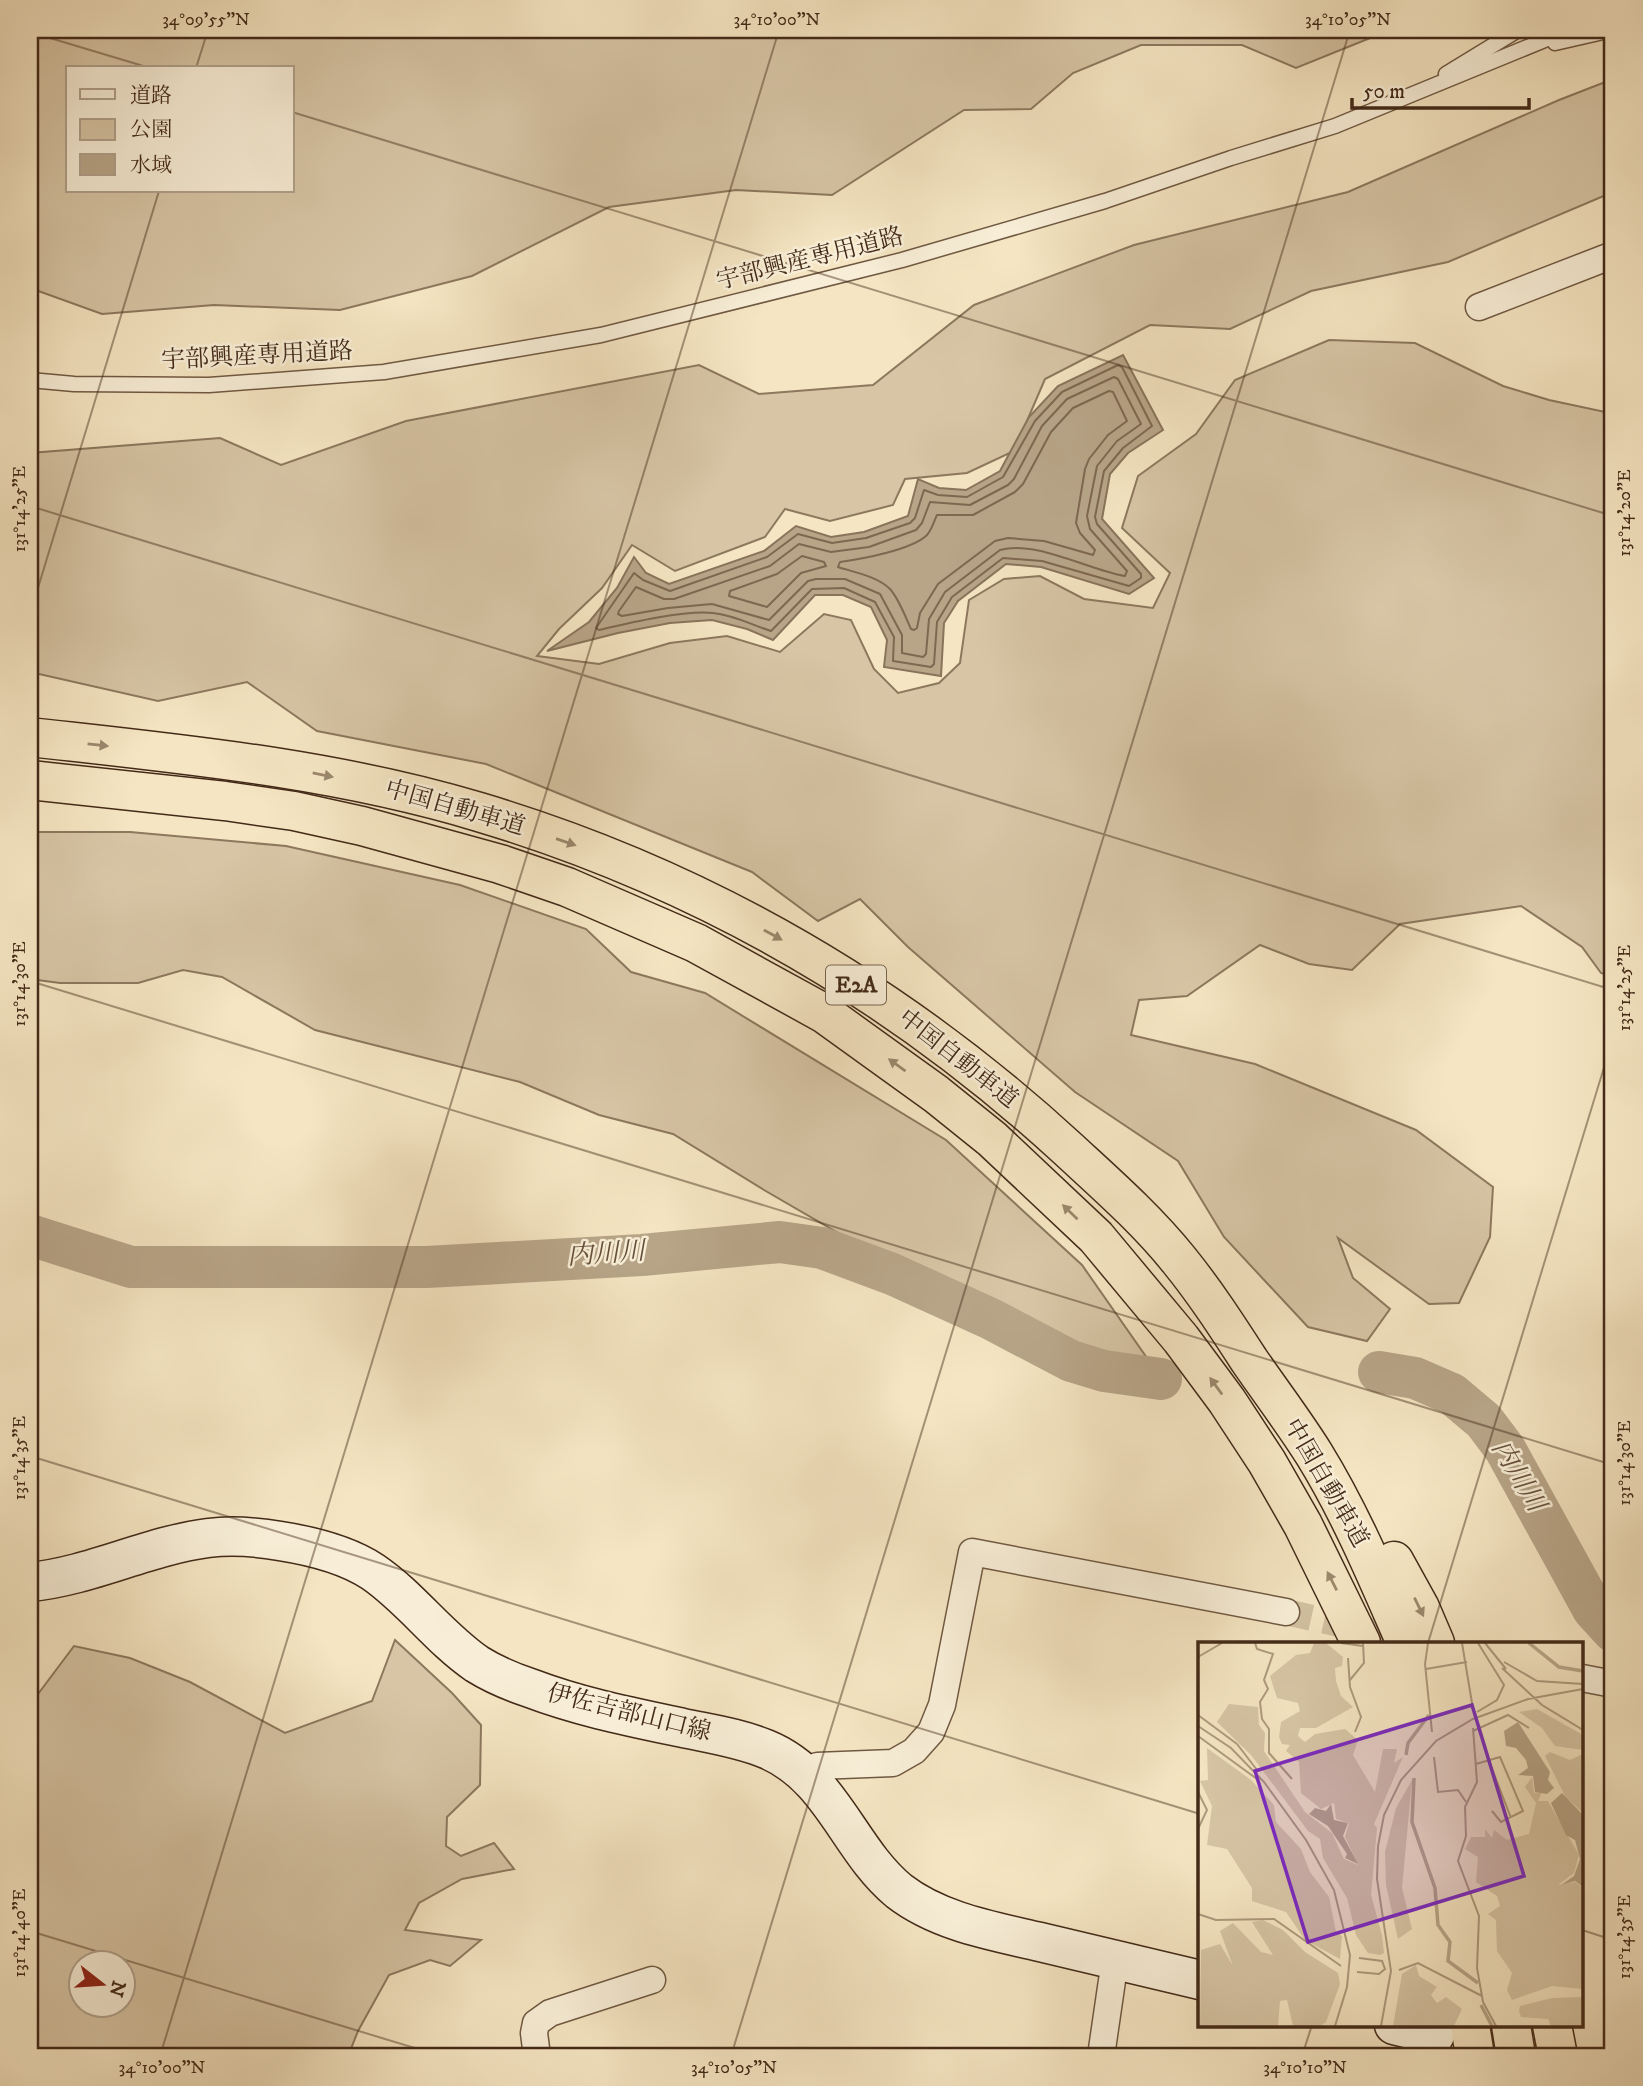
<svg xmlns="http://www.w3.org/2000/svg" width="1643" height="2086" font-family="'IM FELL DW Pica','Noto Serif JP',serif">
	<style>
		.green { fill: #d7c5a5; stroke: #8d785e; stroke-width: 2; fill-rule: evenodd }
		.water { fill: #b8a588; stroke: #89745b; stroke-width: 2 }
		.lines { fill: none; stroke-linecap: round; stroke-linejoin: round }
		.shore { stroke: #7e6850; stroke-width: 2 }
		.river { stroke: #b8a588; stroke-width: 42 }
		.minor-tunnel { stroke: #d1c0a0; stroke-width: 26; stroke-dasharray: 26 13; stroke-linecap: butt }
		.service-casing { stroke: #705942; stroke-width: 17 }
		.minor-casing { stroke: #705942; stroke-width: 29 }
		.secondary-casing { stroke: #432a18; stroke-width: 41 }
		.motorway-casing { stroke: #432a18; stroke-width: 41 }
		.service { stroke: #f8eed7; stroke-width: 14 }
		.minor { stroke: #f8eed7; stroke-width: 26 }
		.secondary { stroke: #f8eed7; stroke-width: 38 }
		.motorway { stroke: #f5e5c2; stroke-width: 38 }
		.oneway { fill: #9c886d }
		.ticks { fill: none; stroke: #432a18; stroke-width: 2; stroke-opacity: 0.45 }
		.labels { text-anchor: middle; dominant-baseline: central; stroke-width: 5; stroke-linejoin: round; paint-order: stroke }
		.shield { fill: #f8eed7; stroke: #796551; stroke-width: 2 }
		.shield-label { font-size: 23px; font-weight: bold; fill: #432a18 }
		.street-label { font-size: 24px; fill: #432a18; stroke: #f8eed7 }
		.water-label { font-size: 26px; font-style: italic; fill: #664f3a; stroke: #f8eed7 }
		.inset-river { fill: none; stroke: #b8a588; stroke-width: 3.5 }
		.inset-road { fill: none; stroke: #ae9a7e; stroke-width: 2 }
		.view { fill: #7b2cbf; fill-opacity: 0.15; stroke: #7b2cbf; stroke-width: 3.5 }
		.inset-edge { fill: none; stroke: #432a18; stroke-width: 3.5 }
		.neatline { fill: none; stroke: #432a18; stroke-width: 2.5 }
		.ticks-label { font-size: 18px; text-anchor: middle; fill: #432a18 }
	</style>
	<rect width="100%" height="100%" fill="#f5e5c2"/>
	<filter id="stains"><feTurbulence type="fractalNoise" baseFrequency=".00286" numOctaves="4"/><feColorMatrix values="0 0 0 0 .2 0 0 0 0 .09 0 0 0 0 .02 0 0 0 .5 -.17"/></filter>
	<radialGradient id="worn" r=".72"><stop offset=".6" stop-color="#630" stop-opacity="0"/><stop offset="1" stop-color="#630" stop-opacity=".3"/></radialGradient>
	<g class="green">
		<path d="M 30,30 L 1390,30 L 1296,68 L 1242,45 L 1141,45 L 1073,73 L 1031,109 L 964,110 L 832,195 L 736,190 L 609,207 L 472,276 L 340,310 L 214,305 L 102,314 L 30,288 ZM 68,68 L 292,68 L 292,191 L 68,191 Z"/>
		<polygon points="1613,79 1613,192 1448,262 1311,291 1230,329 1150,325 1045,379 1014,451 967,473 905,479 893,505 830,521 785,509 765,537 675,571 632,545 602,588 559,629 537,656 599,664 670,643 727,636 780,652 824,614 851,620 874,669 898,693 939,683 960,663 969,600 1004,579 1040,576 1084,599 1153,608 1170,573 1122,528 1138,476 1196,434 1235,380 1329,340 1415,343 1503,386 1549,400 1605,412 1613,406 1613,977 1601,973 1582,947 1521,906 1400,924 1352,970 1309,964 1260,945 1187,996 1139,1000 1131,1035 1255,1064 1416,1130 1493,1187 1490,1237 1459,1303 1429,1304 1338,1238 1353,1278 1390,1309 1367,1341 1308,1327 1224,1237 1178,1161 1075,1092 908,947 860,899 818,921 752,872 486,764 317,731 247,682 158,701 30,672 30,453 220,438 281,465 406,421 699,365 759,394 873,385 974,305 1134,245 1348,192 1559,100"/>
		<polygon points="30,832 130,832 286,846 460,885 586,929 631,972 705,993 946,1140 1082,1265 1147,1358 1113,1363 1046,1334 847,1238 764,1190 673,1134 599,1115 520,1082 315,1030 222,977 183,970 138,983 60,983 30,979"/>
		<path d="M 395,1640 L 452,1693 L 481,1725 L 480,1785 L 447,1817 L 446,1846 L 461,1856 L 494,1843 L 514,1869 L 462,1879 L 419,1903 L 405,1930 L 481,1940 L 450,1966 L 430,1960 L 389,1975 L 358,2031 L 348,2056 L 30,2056 L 30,1698 L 38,1694 L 74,1646 L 130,1658 L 190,1682 L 285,1733 L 372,1701 ZM 80,1964 L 122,1964 L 122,2006 L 80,2006 Z"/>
	</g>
	<polygon class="water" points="1123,355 1163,430 1128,453 1110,474 1102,519 1154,578 1129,594 1041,567 1006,564 958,601 944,623 941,676 884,667 887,640 871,607 843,595 815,595 773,640 747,629 712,620 670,623 618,633 547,651 589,622 617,588 634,557 646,573 669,584 764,551 796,526 831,537 864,532 908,516 918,479 939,488 966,490 1000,471 1029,417 1058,386"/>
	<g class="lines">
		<g class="shore">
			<path d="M 1118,365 L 1122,367 L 1152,426 L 1123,448 L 1104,471 L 1095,517 L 1097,524 L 1141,574 L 1141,578 L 1129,586 L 1042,561 L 1003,558 L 952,597 L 937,622 L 934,664 L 931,667 L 893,661 L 894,637 L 875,602 L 844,588 L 812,589 L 771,631 C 752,625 734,615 713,613 C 684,610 629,623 599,630 L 596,628 L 634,573 L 643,580 L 670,591 L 767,557 L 798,534 L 832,543 L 866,538 L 910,523 L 915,518 L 924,490 L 938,495 L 967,497 L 1003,477 L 1035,421 L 1062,392 Z"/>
			<path d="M 1114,377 L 1118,379 L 1141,424 L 1117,441 L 1097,466 L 1087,516 L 1090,529 L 1127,571 L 1125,576 C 1088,570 1037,540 1000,550 L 945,592 L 929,619 L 926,654 L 923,657 L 902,653 L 902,635 L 880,594 L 845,579 L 816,579 L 808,581 L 769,620 L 712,604 L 668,608 L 622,616 L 618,614 L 619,611 L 636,587 L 664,599 L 674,599 L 770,566 L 799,544 L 831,552 L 869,547 L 916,530 L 922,523 L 930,502 L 970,505 L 1008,485 L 1014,479 L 1042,426 L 1067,399 Z"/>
			<path d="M 1109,391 L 1113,392 L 1127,421 L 1108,435 L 1089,459 L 1085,469 L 1076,523 L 1080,533 L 1095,550 L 1093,555 L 1044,541 L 1008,538 L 995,541 L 938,584 L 920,613 L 917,628 L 914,630 L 911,629 C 905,616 899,599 890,589 C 877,576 853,572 838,567 L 840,562 C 861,559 912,550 927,535 C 932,529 934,521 937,515 L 973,515 L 1015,492 L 1023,484 L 1051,432 L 1073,408 Z"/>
			<polygon points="802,556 824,562 826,566 801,573 767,607 729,596 730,591 777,574"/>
		</g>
		<g class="river">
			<polyline points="30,1235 131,1267 427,1267 642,1255 780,1242 822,1248 892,1274 991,1319 1071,1361 1104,1371 1161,1379"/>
			<polyline points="1379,1372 1415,1378 1452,1394 1484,1421 1505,1449 1593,1609 1613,1631"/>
		</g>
		<polyline class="minor-tunnel" points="1286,1612 1414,1641"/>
		<g class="service-casing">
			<g id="service">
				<polyline points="1555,43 1612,30"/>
				<polyline points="1446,74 1518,30"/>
				<polyline points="30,380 74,384 209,385 384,372 601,335 902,260 1105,201 1231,158 1335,126 1569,30"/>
			</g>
		</g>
		<g class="minor-casing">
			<g id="minor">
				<polyline points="1479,307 1613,255"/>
				<polyline points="1582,1678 1613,1684"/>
				<polyline points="807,1774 817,1766 893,1763 914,1751 931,1732 942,1705 972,1552 1286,1612"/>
				<polyline points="537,2056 534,2033 536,2023 550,2013 652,1980"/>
				<polyline points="1101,2056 1115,1960"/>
			</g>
		</g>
		<g class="secondary-casing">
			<g id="secondary">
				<path d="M 30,1582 C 91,1576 147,1546 208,1538 C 232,1535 257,1537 280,1541 C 312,1546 346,1554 373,1572 C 411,1598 439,1638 477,1664 C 493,1674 512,1682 530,1688 C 580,1707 631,1717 683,1728 C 711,1734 739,1738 766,1749 C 832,1776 848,1849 899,1891 C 939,1922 993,1931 1040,1942 C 1093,1955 1147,1967 1200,1980"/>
				<polyline points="1394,2025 1435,2035"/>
			</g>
		</g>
		<g class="motorway-casing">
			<g id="motorway">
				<path d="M 30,737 C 181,754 333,768 479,812 C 700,878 897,992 1067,1148 C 1106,1184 1146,1219 1179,1260 C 1205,1292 1227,1326 1249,1360 C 1271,1392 1294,1422 1314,1454 C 1351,1514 1378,1579 1406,1643"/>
				<polyline points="30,780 225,801 294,811 362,826 500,864 567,887 696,943 825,1014 936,1094 992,1139 1096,1237 1181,1339 1227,1401 1267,1462 1303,1525 1361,1643"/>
				<polyline points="1394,1561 1420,1608 1435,1643"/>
				<polyline points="1470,2025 1475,2056"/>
				<polyline points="1511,2025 1516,2056"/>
				<polyline points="1552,2025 1558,2056"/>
			</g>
		</g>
		<use href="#service" class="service"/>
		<use href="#minor" class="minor"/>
		<use href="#secondary" class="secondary"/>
		<use href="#motorway" class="motorway"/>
	</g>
	<defs><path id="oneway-solid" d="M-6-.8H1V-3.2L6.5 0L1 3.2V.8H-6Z" transform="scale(1.75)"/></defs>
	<g class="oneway">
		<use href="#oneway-solid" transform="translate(98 745) rotate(6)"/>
		<use href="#oneway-solid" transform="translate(323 775) rotate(11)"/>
		<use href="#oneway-solid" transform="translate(566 842) rotate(19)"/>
		<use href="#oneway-solid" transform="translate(773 935) rotate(29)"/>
		<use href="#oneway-solid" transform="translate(897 1065) rotate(-144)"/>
		<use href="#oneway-solid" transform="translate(1070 1212) rotate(-136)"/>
		<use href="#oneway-solid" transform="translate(1216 1386) rotate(-126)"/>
		<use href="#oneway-solid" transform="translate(1332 1581) rotate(-117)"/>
		<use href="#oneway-solid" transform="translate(1419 1607) rotate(64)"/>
	</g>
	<path class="ticks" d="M 1576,30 L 1613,41M 30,32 L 150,68M 196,68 L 208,30M 292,112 L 1613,516M 30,506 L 1613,990M 30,614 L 159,191M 30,981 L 1613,1465M 30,1456 L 1200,1814M 1428,1643 L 1613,1038M 1582,1930 L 1613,1940M 30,1931 L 441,2056M 160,2056 L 779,30M 731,2056 L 1350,30M 1302,2056 L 1312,2025"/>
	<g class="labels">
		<rect class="shield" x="826" y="965.5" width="60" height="39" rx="5"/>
		<g class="shield-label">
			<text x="856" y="985">E2A</text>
		</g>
		<g class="street-label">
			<text transform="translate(810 259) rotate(-14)">宇部興産専用道路</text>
			<text transform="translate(257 356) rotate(-3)">宇部興産専用道路</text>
			<text transform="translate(455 808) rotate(16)">中国自動車道</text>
			<text transform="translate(958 1059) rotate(38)">中国自動車道</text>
			<text transform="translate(1326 1483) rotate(60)">中国自動車道</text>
			<text transform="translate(629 1713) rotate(14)">伊佐吉部山口線</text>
		</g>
		<g class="water-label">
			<text transform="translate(606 1254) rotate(-4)">内川川</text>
			<text transform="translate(1518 1476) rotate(59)">内川川</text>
		</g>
	</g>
	<g transform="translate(1198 1642)">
		<rect width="385" height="385" fill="#f5e5c2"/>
		<path d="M 116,1 L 128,1 L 145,15 L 144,24 L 137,26 L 138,39 L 143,54 L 155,65 L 118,86 L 102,86 L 100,94 L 107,100 L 117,92 L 147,87 L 160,98 L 155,113 L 177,150 L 185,107 L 199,107 L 196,121 L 205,115 L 176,182 L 179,186 L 173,253 L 184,293 L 186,311 L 182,313 L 170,311 L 158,293 L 149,256 L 125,216 L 122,197 L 110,189 L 53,113 L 19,80 L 31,62 L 60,65 L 61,83 L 67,91 L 66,109 L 107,170 L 134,191 L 146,217 L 160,223 L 147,195 L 151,181 L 138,177 L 136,161 L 123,167 L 103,151 L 101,120 L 88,109 L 92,103 L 84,102 L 81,95 L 83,80 L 102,69 L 100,61 L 79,56 L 72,34 L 98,13 L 112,11 ZM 339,67 L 385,93 L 385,108 L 357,104 L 344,86 L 321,70 ZM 9,106 L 53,138 L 76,163 L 78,180 L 103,207 L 112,230 L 131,255 L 138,290 L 144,294 L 142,317 L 107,298 L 88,270 L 54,259 L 54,246 L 29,207 L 9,203 L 14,164 L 2,139 L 10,138 ZM 352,110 L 372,118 L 385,112 L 385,171 L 367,154 L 347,114 ZM 334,135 L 336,151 L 344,150 L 340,159 L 350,159 L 381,213 L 376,231 L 360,243 L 377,240 L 385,246 L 385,347 L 354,344 L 314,358 L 309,348 L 314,331 L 299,309 L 298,278 L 290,272 L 302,264 L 299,254 L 278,240 L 280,215 L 267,207 L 273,195 L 287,195 L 287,187 L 294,196 L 296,188 L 309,198 L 331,192 L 338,161 L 327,145 ZM 214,138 L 204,246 L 214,287 L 200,297 L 188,243 L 187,210 L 198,166 ZM 65,278 L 85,288 L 107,310 L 140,331 L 142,342 L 128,380 L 122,384 L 95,384 L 89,358 L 82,359 L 80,384 L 2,384 L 3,308 L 22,302 L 35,324 L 22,289 L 35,281 L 63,310 L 75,313 L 54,280 ZM 218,323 L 221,334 L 239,345 L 233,353 L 239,361 L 248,355 L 264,367 L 256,384 L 195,384 L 204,332 ZM 385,355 L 385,384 L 353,384 L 350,377 L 323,375 L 321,369 L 322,364 L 354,356 Z" fill="#d7c5a5"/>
		<path d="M 320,80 L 352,130 L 350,138 L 356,146 L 349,152 L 337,150 L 335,134 L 320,133 L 330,126 L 328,118 L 318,106 L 308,104 L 306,89 ZM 364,151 L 385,173 L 385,245 L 377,239 L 363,243 L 376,234 L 382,217 L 377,198 L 368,193 L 353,161 ZM 133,162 L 136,178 L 150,181 L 145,194 L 160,222 L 147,216 L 149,212 L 130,184 L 111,172 L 117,166 L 128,169 Z" fill="#b8a588"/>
		<path class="inset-river" d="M 331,1 L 361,25 L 385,29M 208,113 L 210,101 L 231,73M 216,136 L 214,180 L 237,246 L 240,283 L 252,300 L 250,319 L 280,341M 283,363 L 294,384"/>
		<path class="inset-road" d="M 57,1 L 59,7 L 75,12 L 66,38 L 70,47 L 62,60 L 64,77 L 71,87 L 71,111 L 94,137M 143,1 L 165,4M 230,1 L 227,22 L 234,90M 264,1 L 275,67M 287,1 L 308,27M 0,15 L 24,1M 150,16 L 152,45 L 163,75 L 157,90M 306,20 L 339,39 L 385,42M 304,26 L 344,63 L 385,88M 228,27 L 269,20M 152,38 L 166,21 L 165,1M 279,70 L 299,58 L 306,43 L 280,1M 0,73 L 39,102 L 59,128M 0,84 L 33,106 L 66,140 L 108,198 L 136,248 L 152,313 L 149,345 L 137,384M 275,86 L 279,140 L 267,165 L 268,194 L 260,219 L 281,274 L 279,326 L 285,360 L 298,384M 275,89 L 310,73 L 331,86M 0,94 L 59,137M 236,115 L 240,150 L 260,148 L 268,160M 291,119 L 313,176M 278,122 L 302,115 L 325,169 L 303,180 L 294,169M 0,150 L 9,168 L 0,187M 0,272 L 18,278 L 76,277 L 143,324M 201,328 L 220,321 L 284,354M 159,330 L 181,332 L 187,327 L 184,319 L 161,316M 183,384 L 193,329 L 179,237 L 180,204 L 186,173 L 203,138 L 238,99 L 275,77 L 330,57 L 385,47"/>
		<path class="view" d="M 274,63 L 326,234 L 110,300 L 57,129 Z"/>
		<rect width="385" height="385" class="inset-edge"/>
	</g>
	<rect width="1643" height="2086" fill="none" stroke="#f5e5c2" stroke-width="77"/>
	<rect x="66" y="66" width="228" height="126" fill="#f8eed7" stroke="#b0a08b" stroke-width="2"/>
	<rect x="80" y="89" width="35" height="10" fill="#f8eed7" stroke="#b0a08b" stroke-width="2"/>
	<text x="130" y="102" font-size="21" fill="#432a18">道路</text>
	<rect x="80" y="119" width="35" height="21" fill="#d7c5a5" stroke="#b0a08b" stroke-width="2"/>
	<text x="130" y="136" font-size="21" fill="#432a18">公園</text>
	<rect x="80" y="154" width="35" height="21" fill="#b8a588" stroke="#b0a08b" stroke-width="2"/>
	<text x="130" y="172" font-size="21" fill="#432a18">水域</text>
	<g transform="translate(102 1984) rotate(107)"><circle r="33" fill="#f8eed7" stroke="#b0a08b" stroke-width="2"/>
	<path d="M0-5L12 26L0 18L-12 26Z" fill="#8f2418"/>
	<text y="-10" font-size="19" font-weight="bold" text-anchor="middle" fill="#432a18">N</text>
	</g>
	<path d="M1352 98v10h177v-10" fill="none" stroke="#432a18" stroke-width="3.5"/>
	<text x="1363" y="98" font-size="21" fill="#432a18" stroke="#f8eed7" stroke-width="5" paint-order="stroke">50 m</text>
	<rect x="38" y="38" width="1566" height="2010" class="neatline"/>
	<g class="ticks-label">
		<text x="206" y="25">34°09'55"N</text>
		<text x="777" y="25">34°10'00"N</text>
		<text x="1348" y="25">34°10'05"N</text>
		<text transform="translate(19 509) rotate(-90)" y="6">131°14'25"E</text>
		<text transform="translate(1624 513) rotate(-90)" y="6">131°14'20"E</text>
		<text transform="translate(19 984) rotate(-90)" y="6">131°14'30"E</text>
		<text transform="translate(1624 988) rotate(-90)" y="6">131°14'25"E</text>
		<text transform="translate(19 1458) rotate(-90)" y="6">131°14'35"E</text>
		<text transform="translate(1624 1463) rotate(-90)" y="6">131°14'30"E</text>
		<text transform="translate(19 1933) rotate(-90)" y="6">131°14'40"E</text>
		<text transform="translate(1624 1937) rotate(-90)" y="6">131°14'35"E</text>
		<text x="162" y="2073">34°10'00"N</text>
		<text x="734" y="2073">34°10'05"N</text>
		<text x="1305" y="2073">34°10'10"N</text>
	</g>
	<rect width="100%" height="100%" filter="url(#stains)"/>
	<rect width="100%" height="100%" fill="url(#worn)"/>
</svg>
